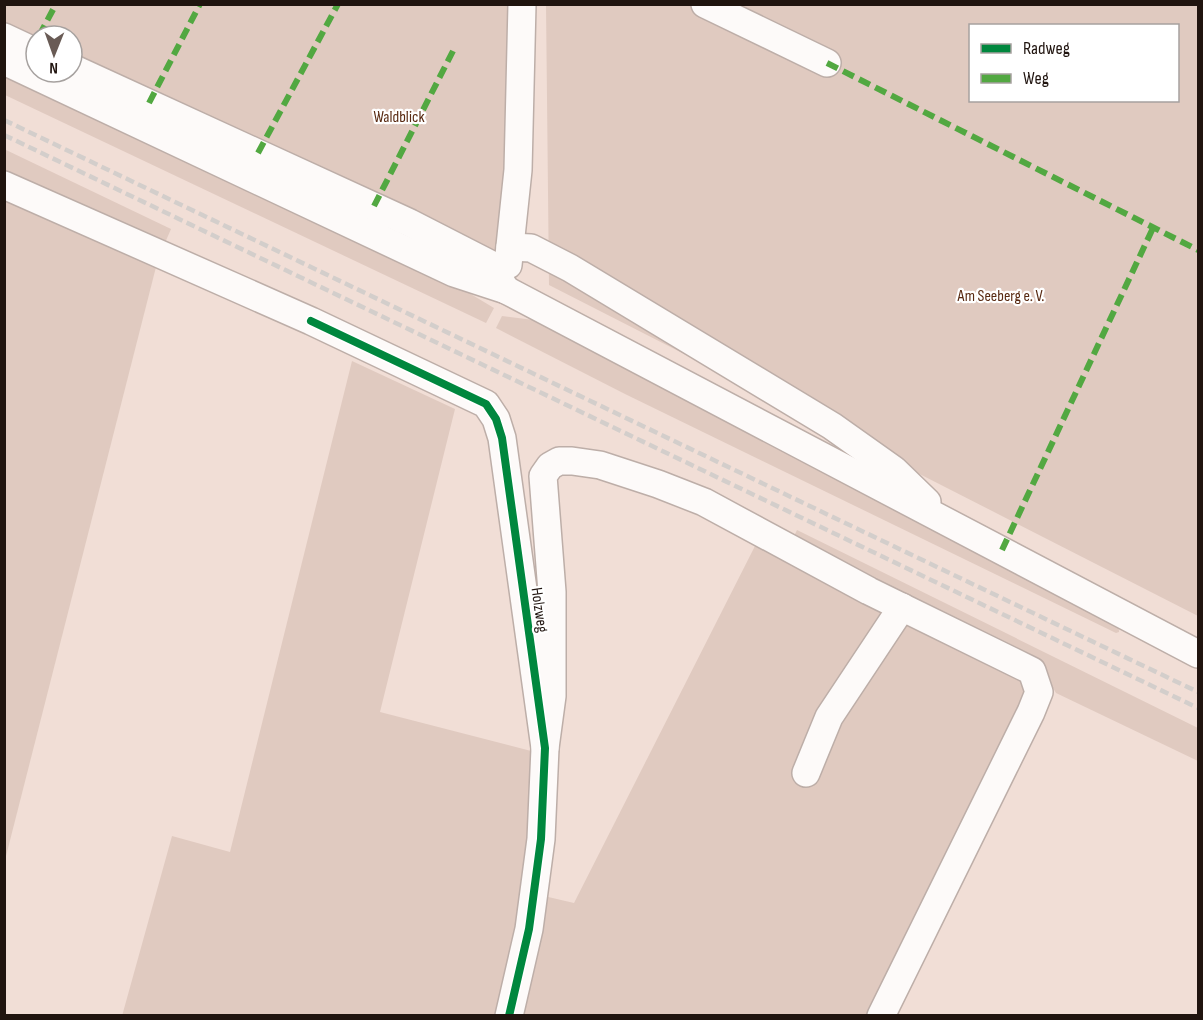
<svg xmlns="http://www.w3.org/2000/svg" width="1203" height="1020" font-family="'Sofia Sans Condensed',sans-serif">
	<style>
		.green { fill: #e0cac0; fill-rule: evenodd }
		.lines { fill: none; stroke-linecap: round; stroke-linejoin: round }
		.minor-casing { stroke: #bdaea8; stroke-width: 30 }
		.minor { stroke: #fdfaf9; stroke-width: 27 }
		.rail { stroke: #d3cecb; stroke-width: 4.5; stroke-dasharray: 9 4.5; stroke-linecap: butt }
		.quiet { stroke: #52a841; stroke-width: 6; stroke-dasharray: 12 6; stroke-linecap: butt }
		.cycleway-casing { stroke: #fff; stroke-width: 11 }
		.cycleway { stroke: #00873e; stroke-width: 8 }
		.labels { text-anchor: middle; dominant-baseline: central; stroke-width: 4.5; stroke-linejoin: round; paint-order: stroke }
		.park-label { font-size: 16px; fill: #592a12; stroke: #fff }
		.street-label { font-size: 16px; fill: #20140f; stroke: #fff }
	</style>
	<rect width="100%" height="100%" fill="#f1ded6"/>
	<g class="green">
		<polygon points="4,5 511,5 510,182 498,250 469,275 51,72 72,72 72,36 36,36 36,65 5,49"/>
		<path d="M 546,5 L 1198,5 L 1198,616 L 549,285 ZM 970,26 L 1178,26 L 1178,100 L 970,100 Z"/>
		<polygon points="4,71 449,281 494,308 486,323 5,95"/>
		<polygon points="4,149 171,229 164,245 5,174"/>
		<polygon points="5,201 156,267 5,860"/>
		<polygon points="502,316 542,321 1118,619 1119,632 1116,633 625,394 496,328"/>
		<polygon points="352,361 455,409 380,712 535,752 544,896 574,903 755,546 1031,683 867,1015 122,1016 172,836 230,852"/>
		<polygon points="797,530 1198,728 1198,761 1056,693 1049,681 791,542"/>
	</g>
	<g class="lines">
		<g class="minor-casing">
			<g id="minor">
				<polyline points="705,4 827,63"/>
				<polyline points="4,37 36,52"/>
				<polyline points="4,61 454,273 506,290 1198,654"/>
				<polyline points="72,68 410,223 490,264 506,290"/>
				<polyline points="4,185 311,321 486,404 496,419 502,438 545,748 541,839 529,929 509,1016"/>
				<polyline points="510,247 531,248 570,268 832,426 894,470 927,502"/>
				<polyline points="508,265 518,170 522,4"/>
				<polyline points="545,748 552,696 552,592 543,476 550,466 559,461 572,461 600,465 658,484 704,502 869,591 1032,671 1039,692 1031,712 881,1016"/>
				<polyline points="806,773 829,717 902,607"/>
			</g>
		</g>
		<use href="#minor" class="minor"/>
		<g class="rail">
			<polyline points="4,120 1198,692"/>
			<polyline points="4,135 1198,708"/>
		</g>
		<g class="quiet">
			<polyline points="39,36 56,4"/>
			<polyline points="32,50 36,42"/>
			<polyline points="827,63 1198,250"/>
			<polyline points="149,103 200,4"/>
			<polyline points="258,153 338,4"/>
			<polyline points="374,206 453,51"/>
			<polyline points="1002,550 1153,228"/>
		</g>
		<g class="cycleway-casing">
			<polyline id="cycleway" points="311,321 486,404 496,419 502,438 545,748 541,839 529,929 509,1016"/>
		</g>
		<use href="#cycleway" class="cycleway"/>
	</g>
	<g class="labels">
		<g class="park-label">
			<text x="399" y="117">Waldblick</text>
			<text x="1001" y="296">Am Seeberg e. V.</text>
		</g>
		<g class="street-label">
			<text transform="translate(539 610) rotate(82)">Holzweg</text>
		</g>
	</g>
	<rect width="1203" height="1020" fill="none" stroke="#20140f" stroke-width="12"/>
	<rect x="969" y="24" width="210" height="78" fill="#ffffff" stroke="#a6a19f" stroke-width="1.5"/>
	<rect x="981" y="44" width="30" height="9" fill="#00873e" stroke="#a6a19f" stroke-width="1.5"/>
	<text x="1023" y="54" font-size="18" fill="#20140f">Radweg</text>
	<rect x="981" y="74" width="30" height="9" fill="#52a841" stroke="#a6a19f" stroke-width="1.5"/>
	<text x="1023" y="84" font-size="18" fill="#20140f">Weg</text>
	<g transform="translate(54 54) rotate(181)"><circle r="28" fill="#ffffff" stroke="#a6a19f" stroke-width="1.5"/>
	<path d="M0-4.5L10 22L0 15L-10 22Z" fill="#695b55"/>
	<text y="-9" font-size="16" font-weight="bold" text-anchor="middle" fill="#20140f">N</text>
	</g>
</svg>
